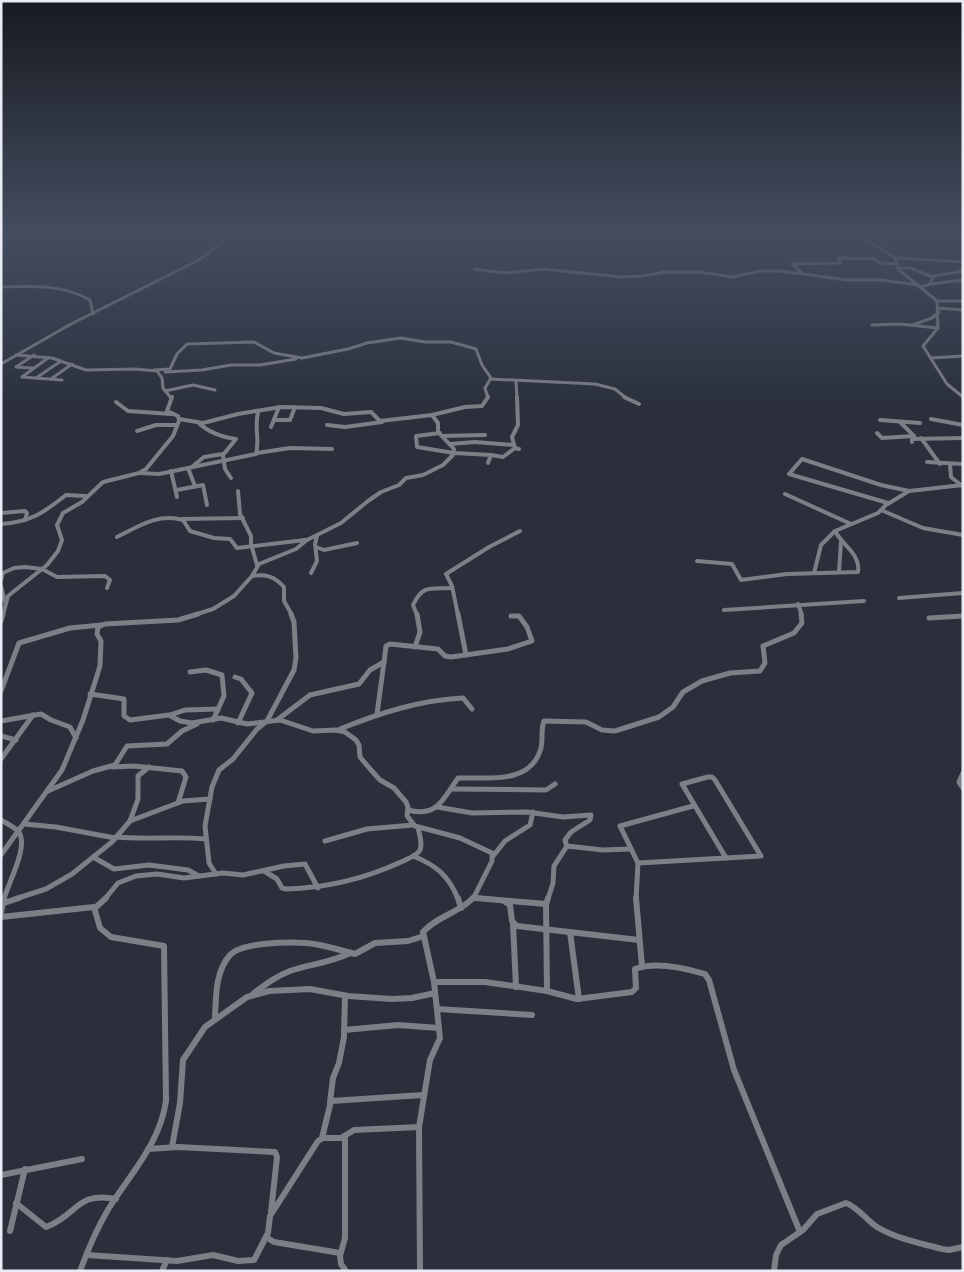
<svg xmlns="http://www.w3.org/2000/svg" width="964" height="1272" font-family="'PT Serif',serif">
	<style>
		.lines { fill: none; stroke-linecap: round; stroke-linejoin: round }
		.street-far3 { stroke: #7c7f85; stroke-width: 3 }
		.street-far2 { stroke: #7c7f85; stroke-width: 4 }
		.street-far1 { stroke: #7c7f85; stroke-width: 5 }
		.street { stroke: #7c7f85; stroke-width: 6 }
	</style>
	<rect width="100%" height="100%" fill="#2a2f3b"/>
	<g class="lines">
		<g class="street-far3">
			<polyline points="862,233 873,244 895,258 899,270 937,301 938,328 923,346 947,384 963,397"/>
			<polyline points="895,258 963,262"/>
			<polyline points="897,268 910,268 933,277"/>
			<polyline points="474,269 505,273 543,269 621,277 643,276 664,272 700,272 732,277 760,271 780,271 847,280 881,280 919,285"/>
			<polyline points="802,273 792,264 840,263 839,258 875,259 880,263 897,264"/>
			<polyline points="930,284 963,280"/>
			<path d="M 1,287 C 32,286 62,284 90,300 L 93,314"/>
			<polyline points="921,287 930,284 934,276 963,271"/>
			<polyline points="937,301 963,301"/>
			<polyline points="938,308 963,310"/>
			<polyline points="872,325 900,324 938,328"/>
			<polyline points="912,325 932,318 939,312"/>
			<polyline points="16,355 52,358 86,370 135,369 157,371 162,378 163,388 171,398"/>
			<polyline points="48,358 22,377 62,380"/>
			<polyline points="931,358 963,356"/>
			<polyline points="1,364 71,324 197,261 215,248 230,233"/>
			<polyline points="33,368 16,367 34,355"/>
			<polyline points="154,370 170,369 177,354 187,344 254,342 274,353 302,358 348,349 367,343 401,338 425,342 451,342 476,349 482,365 491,378 485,388 488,398"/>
			<polyline points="165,372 202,370 231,365 260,365 296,359"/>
			<polyline points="36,378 61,361"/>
			<polyline points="51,379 72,364"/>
			<polyline points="490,379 595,384 615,389 626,398"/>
			<polyline points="516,381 517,398"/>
			<polyline points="165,391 193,385 215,390"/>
		</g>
		<g class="street-far2">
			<polyline points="624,397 639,404"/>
			<polyline points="116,402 128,411 171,414"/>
			<polyline points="179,419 203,423 238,414 281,407 321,408 344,414 371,412 380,421 432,415 465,407 482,406 488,397"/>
			<polyline points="931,419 963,425"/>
			<polyline points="274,420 290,420 295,407"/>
			<polyline points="880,420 920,423"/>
			<polyline points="900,422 914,436"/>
			<path d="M 199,423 C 209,433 222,437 236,439 L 223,455 L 225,469 L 231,478"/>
			<polyline points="327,425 345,427 382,422"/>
			<polyline points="271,427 279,407"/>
			<polyline points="137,431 156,425 177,425"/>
			<polyline points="440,433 416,436 417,447 454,453 491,455 488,463"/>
			<polyline points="877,433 882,438 914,436"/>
			<polyline points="442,436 485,435"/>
			<polyline points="921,438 940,464"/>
			<polyline points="912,442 912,439 963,438"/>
			<polyline points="450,444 475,442 514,445"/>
			<polyline points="515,448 512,437 518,425 517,397"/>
			<polyline points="257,453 290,448 332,449"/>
			<polyline points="491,455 503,457 515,448 519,449"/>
			<polyline points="927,462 963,464"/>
			<polyline points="950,464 951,477 961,485"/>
			<polyline points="193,466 204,457 223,454"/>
			<polyline points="188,468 195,486"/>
			<polyline points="171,471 177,497"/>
			<path d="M 140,473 L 159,474 L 256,454 C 260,438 254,429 258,412"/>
			<polyline points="177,490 203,485 207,505"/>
			<polyline points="238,491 240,514 251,536 251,544 257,565"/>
			<polyline points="785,494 851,524"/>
			<polyline points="888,503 789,474 802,459 881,485 909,491 963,485"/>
			<polyline points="881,510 923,528 963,535"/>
			<polyline points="1,513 25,511 27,513 25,520"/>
			<polyline points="182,519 243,518"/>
			<path d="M 1,524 C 31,522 43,513 66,495 L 86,496"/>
			<path d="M 117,537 C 139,526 158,513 183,520 L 190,531 L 214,538 L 230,539 L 237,548 L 305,540"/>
			<polyline points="316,547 324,550 357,543"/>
			<path d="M 697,561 L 732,564 L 741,580 L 787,574 L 858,572 C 861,554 842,545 835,531"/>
			<polyline points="839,571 841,542"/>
			<polyline points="311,573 317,561 315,544 317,536"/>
			<polyline points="814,573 821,545 835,531 878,513 886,505 909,491"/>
			<path d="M 252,576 C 266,574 274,576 284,587 L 284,601 L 292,615"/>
			<polyline points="1,580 3,573 14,568 25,567 42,569 57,577 105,576 110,580 107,588"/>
			<polyline points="1,586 5,602"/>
			<polyline points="899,598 963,593"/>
			<polyline points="798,604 802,615"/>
			<polyline points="724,610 864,601"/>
			<polyline points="3,615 8,596 47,565 58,551 62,540 57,525 63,513 82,502 103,482 139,473 146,469 173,436 179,421 178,416 167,411 172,397"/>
			<polyline points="194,615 213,609 234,596 252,576 259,564 296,549 307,540 341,523 368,501 381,492 399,485 406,478 423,475 443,465 453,455 454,449 438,432 438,423 432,415"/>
			<path d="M 417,615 L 413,605 C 423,584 431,589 452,588"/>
			<polyline points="458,615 452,586 446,574 489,547 520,531"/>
		</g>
		<g class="street-far1">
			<polyline points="458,614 466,655"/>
			<polyline points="929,618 963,616"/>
			<polyline points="1,621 3,614"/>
			<polyline points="415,647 420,632 417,614"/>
			<polyline points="190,672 206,670 222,675 224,696 213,720"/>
			<polyline points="235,677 241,679 252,693 238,723"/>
			<polyline points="1,691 19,643 70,628 101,625"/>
			<polyline points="90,694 124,699 124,716 130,720 169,715 180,721 192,723 221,718 247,724 280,720 313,731 336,730 345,732 356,740 359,745 360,757 371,770 380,780 394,788 406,802 408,807 407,816 415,826 460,838 492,853 492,861 473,899"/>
			<polyline points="377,714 384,662"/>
			<polyline points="170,715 185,710 218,709"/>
			<polyline points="277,720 310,695 359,684 370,670 384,662 386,646 390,644 438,649 445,656 451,657 508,649 532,641 527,627 519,616 511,616"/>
			<polyline points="1,721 41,714 51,720 70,727 76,738"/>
			<path d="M 340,729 C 380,713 420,700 463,698 L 472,709"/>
			<polyline points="1,736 16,740"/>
			<polyline points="1,759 33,715"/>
			<polyline points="112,767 134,766 182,771 186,777 178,803"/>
			<polyline points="963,773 959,782 963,788"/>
			<polygon points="708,777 712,777 715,780 761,856 726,858 682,784"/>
			<polyline points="451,789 546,790 555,784"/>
			<polyline points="48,791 93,771 115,765 127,746 167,744 182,731 197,724"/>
			<polyline points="437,807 472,813 527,812 563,817 591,815 590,820 571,832 565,840 567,847"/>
			<path d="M 408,810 C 437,818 443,799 458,778 C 485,777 529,785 540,751 C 544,742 540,731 544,721 L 586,722 L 602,730 L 615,731 L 659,717 L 673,707 L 683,692 L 702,681 L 730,673 L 760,671 L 765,663 L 763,646 L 794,633 L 802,623 L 801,614"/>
			<path d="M 1,820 C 6,823 14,827 18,831 C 30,845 8,883 4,899"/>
			<polyline points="130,821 138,799 138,776 149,767"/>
			<polyline points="24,824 56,827 115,838"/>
			<path d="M 116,837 C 146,840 176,836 206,839"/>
			<polyline points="325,841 367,829 413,825"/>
			<polyline points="1,855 62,770 83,720 100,666 101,641 97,634 98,627 105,624 178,620 198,614"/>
			<path d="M 413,856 C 436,865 449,876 458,899"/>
			<polyline points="493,856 505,841 530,825 533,812"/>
			<polyline points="93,857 114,869 149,865 188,870 199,876"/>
			<polyline points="638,863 726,858"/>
			<path d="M 264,871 L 277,879 L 282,888 L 286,889 C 327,888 364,879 401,862 C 407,859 417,856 420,850 C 423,843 419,834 418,827"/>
			<polyline points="216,874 209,863 205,826 212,787 219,770 233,759 257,729 267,721 294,670 296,658 294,622 291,614"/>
			<polyline points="474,898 491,899"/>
			<polyline points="15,899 46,889 72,874 112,842 130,821 183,801 210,799"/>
			<polyline points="105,899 118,883 136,876 157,874 184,878 223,873 243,875 284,866 305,864 318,888"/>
			<polyline points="548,899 553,883 554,866 567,846 603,850 631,849"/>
			<polyline points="636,899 638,863 620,826 693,806"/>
		</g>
		<g class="street">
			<polyline points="458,898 461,908"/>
			<polyline points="476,898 546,904"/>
			<polyline points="636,898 642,966"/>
			<polyline points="504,901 510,905 512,921 517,926 639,940"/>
			<polyline points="1,904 19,898"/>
			<polyline points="95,908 106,898"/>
			<polyline points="1,913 4,898"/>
			<path d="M 1,917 L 94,907 L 100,928 L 111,937 L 164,946 L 166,1101 C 160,1143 131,1173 109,1208 C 97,1228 88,1249 80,1271"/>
			<polyline points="513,924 516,987"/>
			<polyline points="570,932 579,999"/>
			<path d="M 434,982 L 485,982 L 547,991 L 577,999 L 632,992 L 636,988 L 635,969 C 655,961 685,968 705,974 L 709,980 L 734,1070 L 800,1232"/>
			<polyline points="547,991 546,905 548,898"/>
			<path d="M 253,994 C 264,985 277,976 290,971 C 310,964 329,963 348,954"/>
			<polyline points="437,1009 532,1015"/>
			<path d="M 215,1018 C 216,997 215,972 230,955 C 242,942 288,942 306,943 C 322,944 339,950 355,954 L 375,943 L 408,941 L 424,936"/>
			<polyline points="344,1030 398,1025 439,1028"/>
			<polyline points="330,1102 333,1078 339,1063 344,1037 345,996"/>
			<polyline points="345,1136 345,1238 340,1256 341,1264 346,1271"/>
			<polyline points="322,1138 331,1101 423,1095"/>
			<polyline points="172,1147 180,1103 183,1060 205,1027 247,997 269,991 310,989 348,996 392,999 412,998 435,993"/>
			<polyline points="148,1149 178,1147 275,1152 277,1157 271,1212"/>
			<polyline points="1,1175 82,1159"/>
			<path d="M 16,1203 L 46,1227 C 78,1215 76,1191 116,1199"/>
			<polyline points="10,1231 25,1169"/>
			<polyline points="266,1237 274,1242 340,1253"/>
			<polyline points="87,1255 177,1261 213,1255 238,1261 254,1260 268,1233 270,1216 318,1141 323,1138 341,1138 354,1130 419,1127"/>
			<polyline points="162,1271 167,1260"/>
			<path d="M 420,1271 L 419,1127 L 430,1060 L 440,1038 L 434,982 L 423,932 C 437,916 459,913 473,898"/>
			<path d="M 774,1271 L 776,1255 L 781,1245 L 803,1230 L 817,1214 L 846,1203 C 859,1208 866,1220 877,1227 C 897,1239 920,1243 942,1249 L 949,1250 L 963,1247"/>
		</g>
	</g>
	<linearGradient id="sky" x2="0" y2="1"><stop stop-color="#171a20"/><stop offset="0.57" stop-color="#444d60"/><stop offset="1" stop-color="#444d60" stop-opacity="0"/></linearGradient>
	<rect width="964" height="411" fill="url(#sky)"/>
	<rect width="964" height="1272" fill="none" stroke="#e9ecf4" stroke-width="5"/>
</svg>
